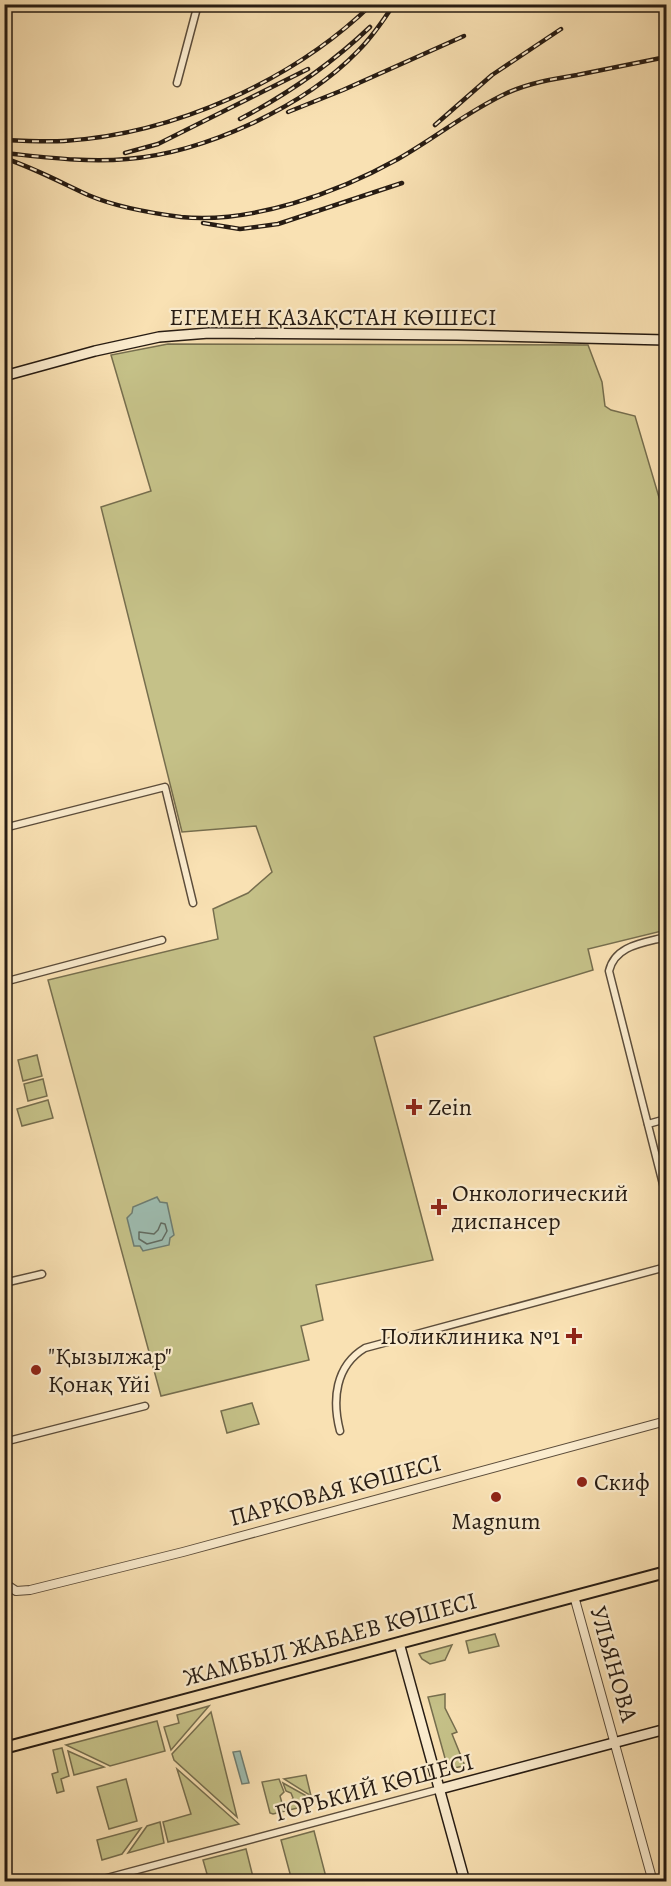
<svg xmlns="http://www.w3.org/2000/svg" width="671" height="1886" font-family="Alegreya,serif">
	<style>
		.green { fill: #c5c188; stroke: #766e4e; stroke-width: 1.5 }
		.water { fill: #9ebdb1; stroke: #6e7d72; stroke-width: 1.5 }
		.lines { fill: none; stroke-linecap: round; stroke-linejoin: round }
		.shore { stroke: #626c62; stroke-width: 1.5 }
		.minor-casing { stroke: #5c4d3b; stroke-width: 9 }
		.tertiary-casing { stroke: #5c4d3b; stroke-width: 10 }
		.secondary-casing { stroke: #271c13; stroke-width: 12 }
		.primary-casing { stroke: #271c13; stroke-width: 14 }
		.minor { stroke: #fbecce; stroke-width: 6 }
		.tertiary { stroke: #fbecce; stroke-width: 8 }
		.secondary { stroke: #fbecce; stroke-width: 9 }
		.primary { stroke: #f9e1b3; stroke-width: 10 }
		.rail-casing { stroke: #271c13; stroke-width: 4.5 }
		.rail { stroke: #fbecce; stroke-width: 2; stroke-dasharray: 7; stroke-linecap: butt }
		.poi-dot { fill: #8f2418; stroke: #fbecce; stroke-width: 2 }
		.labels { text-anchor: middle; dominant-baseline: central; stroke-width: 4.5; stroke-linejoin: round; paint-order: stroke }
		.street-label { font-size: 24px; fill: #271c13; stroke: #fbecce }
		.poi-label { font-size: 24px; fill: #271c13; stroke: #fbecce; text-anchor: start }
	</style>
	<rect width="100%" height="100%" fill="#f9e1b3"/>
	<filter id="stains"><feTurbulence type="fractalNoise" baseFrequency=".00333" numOctaves="4"/><feColorMatrix values="0 0 0 0 .2 0 0 0 0 .09 0 0 0 0 .02 0 0 0 .5 -.17"/></filter>
	<radialGradient id="worn" r=".72"><stop offset=".6" stop-color="#630" stop-opacity="0"/><stop offset="1" stop-color="#630" stop-opacity=".3"/></radialGradient>
	<g class="green">
		<polygon points="168,344 588,345 602,382 605,406 611,410 635,416 666,521 666,930 588,949 593,970 374,1037 433,1260 316,1285 323,1320 301,1326 309,1360 161,1396 48,980 218,939 213,909 248,893 272,872 256,826 182,832 101,507 151,491 111,355"/>
		<polygon points="37,1055 42,1076 23,1081 18,1060"/>
		<polygon points="43,1079 47,1096 28,1101 24,1084"/>
		<polygon points="48,1100 53,1118 22,1126 17,1109"/>
		<polygon points="252,1403 259,1424 227,1433 221,1411"/>
		<polygon points="495,1634 499,1646 469,1653 466,1641"/>
		<polygon points="452,1645 445,1660 430,1664 422,1659 419,1654"/>
		<polygon points="445,1694 445,1708 457,1732 452,1734 465,1766 448,1769 428,1697"/>
		<polygon points="209,1706 171,1750 164,1727 179,1723 177,1715"/>
		<polygon points="211,1712 237,1817 174,1760 172,1754"/>
		<polygon points="157,1721 165,1751 110,1766 66,1745"/>
		<polygon points="62,1748 69,1776 61,1779 64,1791 57,1793 52,1774 58,1772 53,1750"/>
		<polygon points="68,1751 104,1767 74,1775"/>
		<polygon points="177,1769 239,1824 168,1842 163,1822 191,1814"/>
		<polygon points="306,1775 311,1796 284,1779"/>
		<polygon points="126,1779 137,1821 109,1829 97,1787"/>
		<polygon points="279,1779 284,1792 280,1796 282,1803 290,1803 293,1798 291,1793 286,1791 283,1783 312,1799 314,1804 273,1814 270,1813 262,1782"/>
		<polygon points="160,1822 164,1843 128,1853 147,1826"/>
		<polygon points="141,1828 122,1854 102,1860 97,1840"/>
		<polygon points="314,1831 327,1881 292,1881 281,1840"/>
		<polygon points="246,1849 254,1881 209,1881 203,1860"/>
	</g>
	<g class="water">
		<polygon points="157,1197 160,1202 167,1203 174,1235 170,1238 169,1245 143,1251 140,1246 134,1246 127,1218 132,1213 133,1207"/>
		<polygon points="240,1751 249,1783 242,1784 233,1752"/>
	</g>
	<g class="lines">
		<polygon class="shore" points="161,1223 165,1224 167,1231 162,1240 147,1244 139,1239 139,1232 154,1234 158,1230"/>
		<g class="minor-casing">
			<g id="minor">
				<polyline points="74,4 74,5"/>
				<polyline points="177,83 198,4"/>
				<polyline points="4,828 165,787 193,903"/>
				<path d="M 666,937 C 644,943 615,945 609,971 L 666,1196"/>
				<polyline points="4,982 162,940"/>
				<polyline points="648,1124 666,1119"/>
				<polyline points="4,1283 42,1274"/>
				<path d="M 340,1431 C 332,1400 335,1366 365,1348 L 666,1267"/>
				<polyline points="4,1442 145,1406"/>
				<polyline points="92,1882 440,1789"/>
			</g>
		</g>
		<g class="tertiary-casing">
			<g id="tertiary">
				<polyline points="4,1583 16,1591 30,1590 183,1552 666,1421"/>
				<polyline points="574,1596 653,1882"/>
			</g>
		</g>
		<g class="secondary-casing">
			<g id="secondary">
				<polyline points="4,376 95,351 159,337 209,333 457,335 666,340"/>
				<polyline points="399,1643 465,1882"/>
				<polyline points="440,1789 666,1729"/>
			</g>
		</g>
		<g class="primary-casing">
			<polyline id="primary" points="4,1748 666,1572"/>
		</g>
		<use href="#minor" class="minor"/>
		<use href="#tertiary" class="tertiary"/>
		<use href="#secondary" class="secondary"/>
		<use href="#primary" class="primary"/>
		<g class="rail-casing">
			<g id="rail">
				<polyline points="288,112 343,90 464,36"/>
				<path d="M 240,119 C 288,94 331,64 370,27"/>
				<polyline points="435,125 492,75 561,29"/>
				<path d="M 4,140 C 24,141 44,142 64,141 C 174,134 293,81 372,4"/>
				<path d="M 4,153 C 44,157 87,163 127,159 C 204,153 304,107 358,51 C 372,37 383,21 394,4"/>
				<polyline points="125,153 158,144 308,69"/>
				<path d="M 4,158 C 34,168 60,182 88,195 C 116,207 150,213 181,217 C 251,224 337,193 398,159 C 435,138 468,111 507,93 C 529,83 553,79 577,75 C 607,69 637,63 666,57"/>
				<polyline points="203,223 240,229 278,224 402,183"/>
			</g>
		</g>
		<use href="#rail" class="rail"/>
	</g>
	<g class="poi-dot">
		<path d="M411 1098h6v6h6v6h-6v6h-6v-6h-6v-6h6z"/>
		<path d="M436 1198h6v6h6v6h-6v6h-6v-6h-6v-6h6z"/>
		<path d="M571 1327h6v6h6v6h-6v6h-6v-6h-6v-6h6z"/>
		<circle cx="36" cy="1370" r="6"/>
		<circle cx="582" cy="1482" r="6"/>
		<circle cx="496" cy="1497" r="6"/>
	</g>
	<g class="labels">
		<g class="street-label">
			<text x="333" y="317">ЕГЕМЕН ҚАЗАҚСТАН КӨШЕСІ</text>
			<text transform="translate(335 1490) rotate(-15)">ПАРКОВАЯ КӨШЕСІ</text>
			<text transform="translate(330 1639) rotate(-15)">ЖАМБЫЛ ЖАБАЕВ КӨШЕСІ</text>
			<text transform="translate(614 1664) rotate(74)">УЛЬЯНОВА</text>
			<text transform="translate(374 1787) rotate(-15)">ГОРЬКИЙ КӨШЕСІ</text>
		</g>
		<g class="poi-label">
			<text x="428" y="1107">Zein</text>
			<text x="452" y="1193">Онкологический<tspan x="452" dy="28">диспансер</tspan></text>
			<text x="560" y="1336" text-anchor="end">Поликлиника №1</text>
			<text x="48" y="1356">"Қызылжар"<tspan x="48" dy="28">Қонақ Үйі</tspan></text>
			<text x="594" y="1482">Скиф</text>
			<text x="496" y="1521" text-anchor="middle">Magnum</text>
		</g>
	</g>
	<rect width="671" height="1886" fill="none" stroke="#f9e1b3" stroke-width="24"/>
	<rect x="6" y="6" width="659" height="1874" fill="none" stroke="#271c13" stroke-width="3"/>
	<rect x="12" y="12" width="647" height="1862" fill="none" stroke="#271c13" stroke-width="1.5"/>
	<rect width="100%" height="100%" filter="url(#stains)"/>
	<rect width="100%" height="100%" fill="url(#worn)"/>
</svg>
